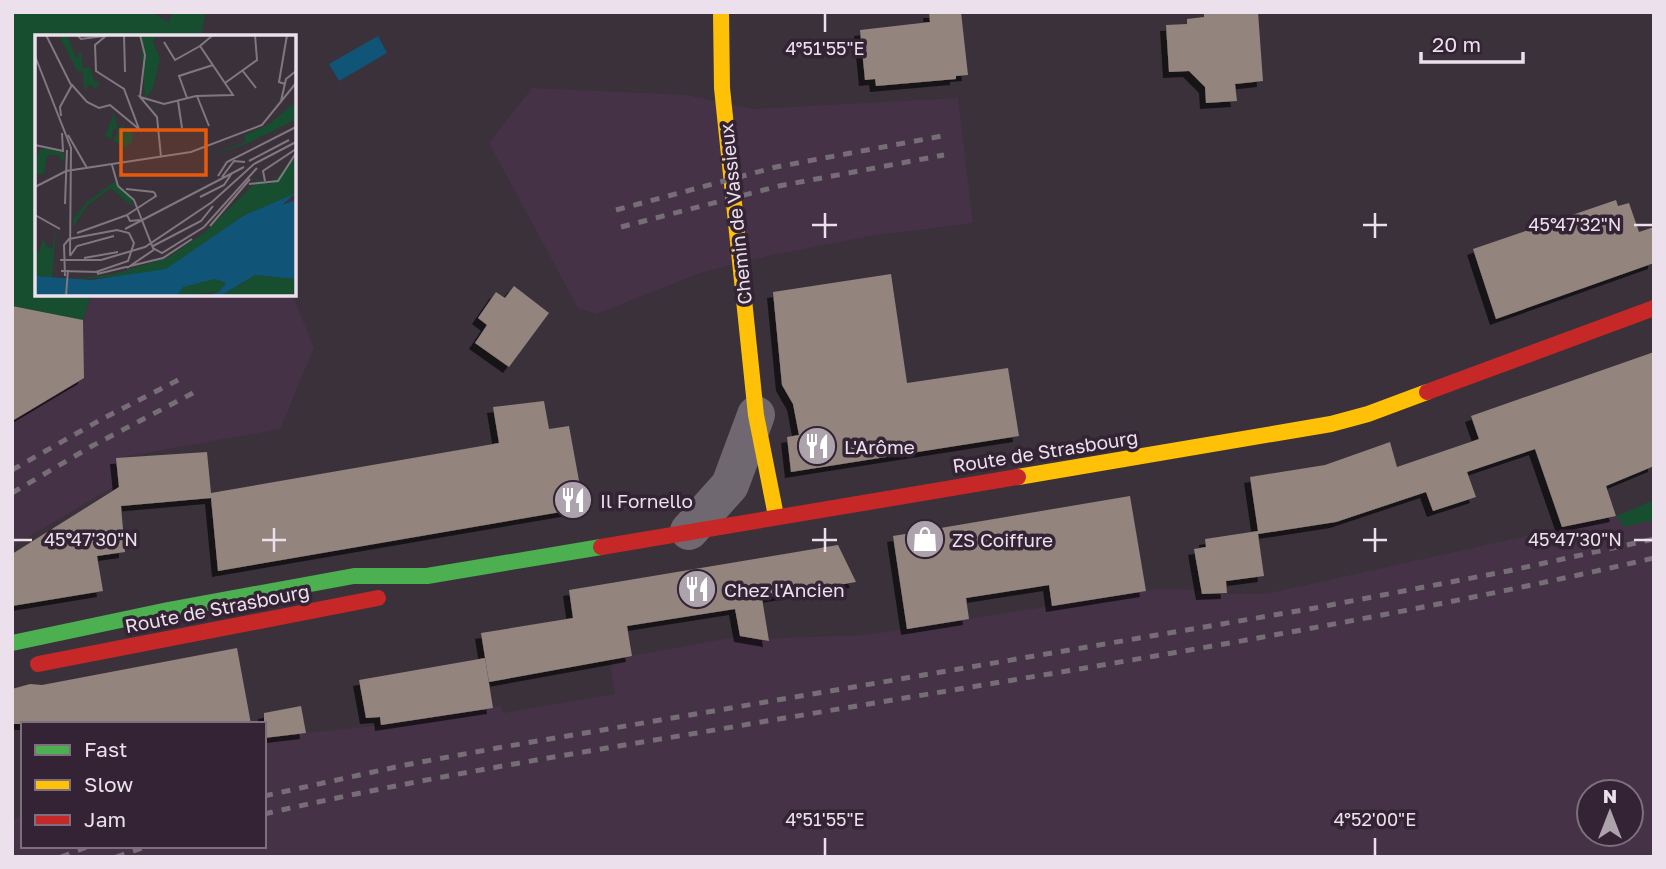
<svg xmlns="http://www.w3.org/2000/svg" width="1666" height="869" font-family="'Golos Text',sans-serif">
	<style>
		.built { fill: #453246; fill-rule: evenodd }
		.green { fill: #164e2f }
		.water { fill: #105478 }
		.building { fill: #93847e; filter: url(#shadow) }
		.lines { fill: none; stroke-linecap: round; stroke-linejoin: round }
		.street { stroke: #6f6870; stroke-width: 38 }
		.fast { stroke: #4caf50; stroke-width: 16 }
		.slow { stroke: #ffc107; stroke-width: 16 }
		.jam { stroke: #c62828; stroke-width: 16 }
		.rail { stroke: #766d76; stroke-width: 5; stroke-dasharray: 9 9; stroke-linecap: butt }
		.ticks { fill: none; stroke: #ebe0eb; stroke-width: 2.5 }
		.labels { text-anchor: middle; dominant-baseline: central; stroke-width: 7; stroke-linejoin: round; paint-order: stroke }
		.street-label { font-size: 19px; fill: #ebe0eb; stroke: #332334 }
		.poi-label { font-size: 19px; fill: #ebe0eb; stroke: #332334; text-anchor: start }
		.inset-road { fill: none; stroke: #817781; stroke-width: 2 }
		.view { fill: #e8590c; fill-opacity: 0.15; stroke: #e8590c; stroke-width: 3.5 }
		.inset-edge { fill: none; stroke: #ebe0eb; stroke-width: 3.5 }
		.ticks-label { font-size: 18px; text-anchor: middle; fill: #ebe0eb; stroke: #332334; stroke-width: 7; stroke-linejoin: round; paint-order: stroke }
	</style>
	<defs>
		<filter id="shadow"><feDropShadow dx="-6" dy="6" stdDeviation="0" flood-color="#0009"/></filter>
	</defs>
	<rect width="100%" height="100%" fill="#3a313a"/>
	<g class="built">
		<polygon points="532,88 686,95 754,109 958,98 973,223 877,235 771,255 700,273 596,314 578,308 489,143"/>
		<polygon points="91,294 292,294 314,348 280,429 117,458 118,484 12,547 12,421 84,378 83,320"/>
		<path d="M 1654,500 L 1654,857 L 12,857 L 12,819 L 23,816 L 23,846 L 264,846 L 264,738 L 381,725 L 501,706 L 503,713 L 615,694 L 610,660 L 740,636 L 758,639 L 866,635 L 1159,589 L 1201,590 L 1202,594 L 1266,594 L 1616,516 ZM 1589,792 L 1631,792 L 1631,834 L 1589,834 Z"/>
	</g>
	<g class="green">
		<polygon points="12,12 152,12 169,22 172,12 206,12 201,37 37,37 37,294 91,294 83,320 12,306"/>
		<polygon points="1654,500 1654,520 1624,527 1616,516"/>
	</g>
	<polygon class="water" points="378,36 387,53 339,81 329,64"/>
	<g class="building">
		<polygon points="929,12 961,12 968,75 956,76 956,79 876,86 875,79 865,80 860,30 930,22"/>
		<polygon points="1204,12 1258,12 1263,81 1235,84 1237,101 1206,103 1205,87 1189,71 1169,72 1166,25 1187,24 1187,19 1204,17"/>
		<polygon points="1616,200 1618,206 1629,203 1639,232 1654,227 1654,263 1496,319 1473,249"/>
		<polygon points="891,274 907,383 1008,368 1019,436 791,472 787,437 799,435 793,404 782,385 773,292"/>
		<polygon points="514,286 549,313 509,367 475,343 487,325 478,318 496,292 505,298"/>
		<polygon points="12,306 83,320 84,378 12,421"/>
		<polygon points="1654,352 1654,466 1606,486 1616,516 1562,527 1535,449 1467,472 1476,497 1433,511 1426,492 1336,522 1258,534 1264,576 1226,581 1227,593 1202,594 1194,549 1206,547 1205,539 1258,531 1250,477 1325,465 1390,442 1397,467 1479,439 1471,416"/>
		<polygon points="544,401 549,429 569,426 584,508 218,571 211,498 121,506 125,552 97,556 103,591 12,606 12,554 119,487 116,458 207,452 211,493 499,443 493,407"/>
		<polygon points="1130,496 1146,591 1052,606 1049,585 966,598 969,619 907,629 893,536"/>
		<polygon points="838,545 856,582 762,598 769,641 740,636 735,609 627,626 632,656 489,682 481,633 573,618 569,590"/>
		<polygon points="237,648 251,724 12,724 12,689 30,684 42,685"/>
		<polygon points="485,658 493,708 381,725 380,717 366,718 359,680"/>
		<polygon points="301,706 306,733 264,738 264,713"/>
	</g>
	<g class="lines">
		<polyline class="street" points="689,531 730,485 756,415"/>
		<polyline class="fast" points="12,643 168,610 354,576 427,576 601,547"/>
		<g class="slow">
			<polyline points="721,12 722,88 756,415 776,516"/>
			<polyline points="1018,477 1331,424 1368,414 1427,392"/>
		</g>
		<g class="jam">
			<polyline points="1427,392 1654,308"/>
			<polyline points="601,547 1018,477"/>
			<polyline points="38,664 378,598"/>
		</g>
		<g class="rail">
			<polyline points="616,210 776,167 942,136"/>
			<polyline points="621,227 779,186 944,155"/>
			<polyline points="12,470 102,419 184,377"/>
			<polyline points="12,493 92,446 193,393"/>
			<polyline points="264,796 405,765 497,748 1315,608 1508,571 1654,539"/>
			<path d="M 264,814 C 407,781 552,757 697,733 C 1016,678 1338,631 1654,558"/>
			<polyline points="61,857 89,846"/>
			<polyline points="116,857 148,846"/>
		</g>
	</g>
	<path class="ticks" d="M 825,14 L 825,32M 825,213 L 825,238M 1375,213 L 1375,238M 812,225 L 837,225M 1363,225 L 1387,225M 1634,225 L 1652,225M 274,528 L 274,552M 825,528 L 825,552M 1375,528 L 1375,552M 14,540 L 32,540M 262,540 L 286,540M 812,540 L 837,540M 1363,540 L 1387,540M 1634,540 L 1652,540M 825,838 L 825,855M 1375,838 L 1375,855"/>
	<defs>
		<g id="restaurant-disc" transform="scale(2.0125)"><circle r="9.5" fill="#ada3ad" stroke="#332334"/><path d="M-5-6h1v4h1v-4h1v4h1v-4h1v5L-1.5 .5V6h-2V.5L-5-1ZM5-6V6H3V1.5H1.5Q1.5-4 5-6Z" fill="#fff"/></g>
		<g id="shop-disc" transform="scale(2.0125)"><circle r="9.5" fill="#ada3ad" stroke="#332334"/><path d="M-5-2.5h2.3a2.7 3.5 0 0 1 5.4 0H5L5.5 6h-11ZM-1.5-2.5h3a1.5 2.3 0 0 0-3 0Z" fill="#fff"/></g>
	</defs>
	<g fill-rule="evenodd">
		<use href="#restaurant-disc" x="817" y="446"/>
		<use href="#restaurant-disc" x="573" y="500"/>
		<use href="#shop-disc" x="925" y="539"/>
		<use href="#restaurant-disc" x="697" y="589"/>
	</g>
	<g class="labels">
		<g class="street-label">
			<text transform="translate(735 214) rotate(-96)">Chemin de Vassieux</text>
			<text transform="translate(1045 451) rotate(-9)">Route de Strasbourg</text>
			<text transform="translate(217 608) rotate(-11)">Route de Strasbourg</text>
		</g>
		<g class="poi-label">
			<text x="844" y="446">L'Arôme</text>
			<text x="600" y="500">Il Fornello</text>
			<text x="952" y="539">ZS Coiffure</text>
			<text x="724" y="589">Chez l'Ancien</text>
		</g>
	</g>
	<g transform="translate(35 35)">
		<rect width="261" height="261" fill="#3a313a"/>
		<path d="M 24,0 L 32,0 L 41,23 L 46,16 L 48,34 L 55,32 L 59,46 L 65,48 L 61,54 L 55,49 L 49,55 L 48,37 L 42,36 ZM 106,0 L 122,0 L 118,7 L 125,23 L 118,54 L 110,64 ZM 259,68 L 261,84 L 256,87 L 211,109 L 169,122 L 210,107 L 209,100 L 233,90 ZM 79,78 L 83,95 L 87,90 L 94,96 L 98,92 L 97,107 L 90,112 L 78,106 L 83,96 L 79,92 L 76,104 L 70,101 ZM 15,113 L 30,119 L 28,128 L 24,120 L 12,120 L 9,138 L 0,141 L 0,124 L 5,115 ZM 261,121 L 258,160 L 208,181 L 139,231 L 110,241 L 36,244 L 79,239 L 132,223 L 169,198 L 223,145 L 215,145 L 222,144 L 235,150 ZM 79,147 L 96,163 L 98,172 L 76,153 L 53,170 L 38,192 L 38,184 L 52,167 ZM 21,195 L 17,242 L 0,241 L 0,215 L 4,218 L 8,204 L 12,212 L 17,213 ZM 220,240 L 261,244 L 261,261 L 185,261 ZM 180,244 L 191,248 L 184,257 L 142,261 L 147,252 Z" fill="#164e2f"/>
		<path d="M 261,158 L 247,170 L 261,165 L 261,244 L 220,240 L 185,261 L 172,261 L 184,257 L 191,248 L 180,244 L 148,252 L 142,261 L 0,261 L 0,241 L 56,245 L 131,234 L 208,181 Z" fill="#105478"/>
		<path class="inset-road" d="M 11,0 L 36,50M 42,0 L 46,4 L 69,1M 89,0 L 90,37M 105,0 L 110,20 L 105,62M 129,7 L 140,25 L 165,11M 0,21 L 36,113 L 35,220M 207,35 L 221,53M 190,48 L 222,25 L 220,0M 250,49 L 244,47 L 252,0M 162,61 L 174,91M 152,63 L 144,41 L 178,30M 143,66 L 147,93M 246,66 L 251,44 L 261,36M 26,81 L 25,72 L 37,50 L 52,67 L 64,73 L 75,70 L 104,94 L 89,54 L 61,36 L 60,10 L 72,0M 33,100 L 52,133M 0,110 L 28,116 L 27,98M 126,122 L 122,82 L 105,62 L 129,69 L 161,61 L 198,60 L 165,11 L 178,0M 214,126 L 254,105M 77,130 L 83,151M 183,141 L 192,127 L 261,92M 187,142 L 199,126 L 210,127M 230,146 L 228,136 L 261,114M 214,149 L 243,146 L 261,118M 83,151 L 99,165 L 118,213 L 127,218 L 169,192 L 222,133M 0,152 L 31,136 L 156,117 L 227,90 L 261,48M 91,154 L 119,157M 165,162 L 189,150 L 197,138M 30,169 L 32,115M 0,180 L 25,194M 92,180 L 121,161 L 119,157M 175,191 L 215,144M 90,194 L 209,132M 42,198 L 92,180 L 95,186 L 105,185M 118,211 L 166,186 L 178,171M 35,221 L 42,211 L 79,201M 49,223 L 83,217M 25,225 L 66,225 L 110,212 L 177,167 L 219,129 L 261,107M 92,233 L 120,214M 26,236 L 64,237M 62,239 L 128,223 L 157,204M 30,241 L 29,210 L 34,204 L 82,195 L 94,198 L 99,208 L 93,226 L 61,237M 31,261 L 33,235"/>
		<path class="view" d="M 86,95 L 171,95 L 171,140 L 86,140 Z"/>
		<rect width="261" height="261" class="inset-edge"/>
	</g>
	<g class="ticks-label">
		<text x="825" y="55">4°51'55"E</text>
		<text x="1575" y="231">45°47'32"N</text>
		<text x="91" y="546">45°47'30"N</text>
		<text x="1575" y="546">45°47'30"N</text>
		<text x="825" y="826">4°51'55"E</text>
		<text x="1375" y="826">4°52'00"E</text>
	</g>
	<rect width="1666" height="869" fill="none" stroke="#ebe0eb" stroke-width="28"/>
	<rect x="21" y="722" width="245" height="126" fill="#332334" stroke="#7d6f7d" stroke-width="2"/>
	<rect x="35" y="745" width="35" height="10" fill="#4caf50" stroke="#7d6f7d" stroke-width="2"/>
	<text x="84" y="757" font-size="21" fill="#ebe0eb">Fast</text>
	<rect x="35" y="780" width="35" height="10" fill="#ffc107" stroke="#7d6f7d" stroke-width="2"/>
	<text x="84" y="792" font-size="21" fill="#ebe0eb">Slow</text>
	<rect x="35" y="815" width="35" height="10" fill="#c62828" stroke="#7d6f7d" stroke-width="2"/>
	<text x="84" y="827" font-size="21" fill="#ebe0eb">Jam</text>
	<g transform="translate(1610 813)"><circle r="33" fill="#332334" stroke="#7d6f7d" stroke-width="2"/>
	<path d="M0-5L12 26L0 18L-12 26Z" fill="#ada3ad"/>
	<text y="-10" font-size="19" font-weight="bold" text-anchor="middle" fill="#ebe0eb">N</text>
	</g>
	<path d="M1421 52v10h102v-10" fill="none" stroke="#ebe0eb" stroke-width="3.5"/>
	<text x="1432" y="52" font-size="21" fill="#ebe0eb" stroke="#332334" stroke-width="5" paint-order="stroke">20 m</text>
</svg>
